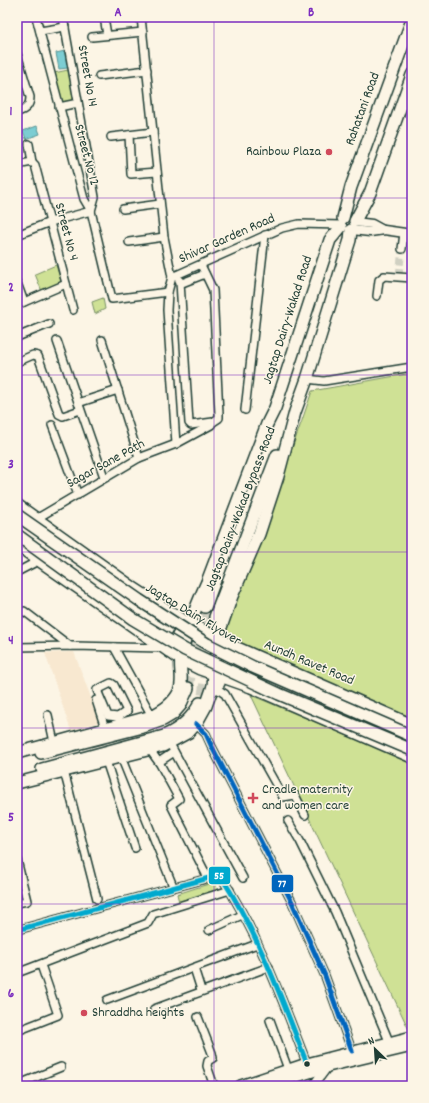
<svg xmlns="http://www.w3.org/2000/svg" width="429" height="1103" font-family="Dekko,sans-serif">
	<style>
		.built { fill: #f8e8d0 }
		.green { fill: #cfe195; stroke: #778f64 }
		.water { fill: #7bcdd2; stroke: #569393 }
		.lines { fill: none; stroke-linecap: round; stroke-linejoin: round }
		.minor-tunnel { stroke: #d0d0c2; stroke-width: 7; stroke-dasharray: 7 3.5; stroke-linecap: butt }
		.primary-tunnel { stroke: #d0d0c2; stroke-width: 11; stroke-dasharray: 11 5.5; stroke-linecap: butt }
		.minor-casing { stroke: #1f3d34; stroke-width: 10 }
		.tertiary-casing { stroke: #1f3d34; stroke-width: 11 }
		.primary-casing { stroke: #1f3d34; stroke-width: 14 }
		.minor { stroke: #fcf5e5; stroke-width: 7 }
		.tertiary { stroke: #fcf5e5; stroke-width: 8 }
		.primary { stroke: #fcf5e5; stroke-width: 11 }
		.primary-bridge-casing { stroke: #1f3d34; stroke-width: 14; stroke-linecap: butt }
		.primary-bridge { stroke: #fcf5e5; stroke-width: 11 }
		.bus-1-casing { stroke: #fcf5e5; stroke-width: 8 }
		.bus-2-casing { stroke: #fcf5e5; stroke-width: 8 }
		.bus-1 { stroke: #00a9ce; stroke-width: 5 }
		.bus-2 { stroke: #0065bd; stroke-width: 5 }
		.grid { fill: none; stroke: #7b2cbf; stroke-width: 1; stroke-opacity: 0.55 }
		.poi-dot { fill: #d1495b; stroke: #fcf5e5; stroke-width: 1.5 }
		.bus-dot { fill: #1f3d34; stroke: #fcf5e5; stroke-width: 1.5 }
		.labels { text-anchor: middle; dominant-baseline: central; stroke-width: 3; stroke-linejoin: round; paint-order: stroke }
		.street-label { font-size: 14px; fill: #1f3d34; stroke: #fcf5e5 }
		.poi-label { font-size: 14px; fill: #1f3d34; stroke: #fcf5e5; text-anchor: start }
		.line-badge { stroke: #fcf5e5; stroke-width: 1.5 }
		.badge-label { font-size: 11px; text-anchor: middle; font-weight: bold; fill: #fff }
		.neatline { fill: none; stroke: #7b2cbf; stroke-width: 1.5 }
		.grid-label { font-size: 13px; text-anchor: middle; font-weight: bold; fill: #7b2cbf }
	</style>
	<rect width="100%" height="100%" fill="#fcf5e5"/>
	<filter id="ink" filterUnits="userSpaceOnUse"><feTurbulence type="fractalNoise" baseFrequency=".025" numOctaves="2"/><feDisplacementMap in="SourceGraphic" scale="8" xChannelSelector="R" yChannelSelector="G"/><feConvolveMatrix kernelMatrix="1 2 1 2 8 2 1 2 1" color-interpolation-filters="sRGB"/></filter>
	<g filter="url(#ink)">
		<polygon class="built" points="74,652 100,722 71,731 45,653"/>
		<g class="green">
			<polygon points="68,70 75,102 62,104 54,73"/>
			<polygon points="56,265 62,285 43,294 35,274"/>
			<polygon points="103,298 105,309 95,314 92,302"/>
			<path d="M 412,373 L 412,718 L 223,637 C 251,554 285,473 312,391 Z"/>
			<polygon points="251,695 412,763 412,1030 409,1030"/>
			<polygon points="215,882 217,890 179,902 177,894"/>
		</g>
		<g class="water">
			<polygon points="65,51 68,68 59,69 56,53"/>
			<polygon points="37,126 40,134 26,139 23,131"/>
		</g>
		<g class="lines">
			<polyline class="minor-tunnel" points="399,275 402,249"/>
			<g class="primary-tunnel">
				<polyline points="188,688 196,640 205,607"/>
				<polyline points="203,695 215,617"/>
			</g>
			<g class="minor-casing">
				<g id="minor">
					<polyline points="36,17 84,199 91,211 112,299 168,292"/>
					<polyline points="63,17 95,197 91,211"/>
					<polyline points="104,17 107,35"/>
					<polyline points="141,17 164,237 172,277 168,292 167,310 176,444"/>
					<polyline points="40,31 65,27"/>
					<polyline points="92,37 143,32"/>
					<path d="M 17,54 L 30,97 C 30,106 26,110 17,112"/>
					<polyline points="99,76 147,70"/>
					<polyline points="59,107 78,103"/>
					<polyline points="129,135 131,174 157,172"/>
					<polyline points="111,137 153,132"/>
					<polyline points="29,144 32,162"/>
					<polyline points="17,165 32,162 35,165 73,310"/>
					<polyline points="123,209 160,204"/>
					<polyline points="17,235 50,222 91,211"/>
					<polyline points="129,242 164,237"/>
					<polyline points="402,249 404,233"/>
					<polyline points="172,277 282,228 299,224 341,225"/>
					<polyline points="179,280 182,283 205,274"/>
					<polyline points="180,282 189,423 191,425 213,422 219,418 219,414 213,290 201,265"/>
					<polyline points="17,283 24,302"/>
					<polyline points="377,296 379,280 384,276 412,278"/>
					<polyline points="17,305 66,284"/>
					<polyline points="17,337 49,324"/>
					<polyline points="102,340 139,458"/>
					<polyline points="57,341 104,477"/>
					<polyline points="17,362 33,355 38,356 59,414 63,416 80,410"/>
					<polyline points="307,379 324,381 412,367"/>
					<polyline points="78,403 118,390"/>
					<polyline points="245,410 265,235"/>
					<polyline points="52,425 78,495"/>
					<polyline points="36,519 139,458 176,444 211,425"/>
					<polyline points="17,572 38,561"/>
					<polyline points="17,615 24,611 70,646"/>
					<polyline points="17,647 74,646 162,648"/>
					<polyline points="114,647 152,716"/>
					<polyline points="211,690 219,690 225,694 283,797 295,795 305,815"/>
					<polyline points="96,700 105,728"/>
					<polyline points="48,715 54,742"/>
					<polyline points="118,717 108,716 97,690 111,683 114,685 127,711 118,717 121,724"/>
					<polyline points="196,724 206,734 211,745 292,902 325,976 352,1051"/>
					<polyline points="169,742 243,878"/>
					<polyline points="150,750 160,764 179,799 171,805 208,878"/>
					<polyline points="121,757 173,886"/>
					<polyline points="106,761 135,848"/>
					<polyline points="159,762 174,752"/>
					<polyline points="64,771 97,899"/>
					<polyline points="288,821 300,841 335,912 391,1046"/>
					<polyline points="17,860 27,901 17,903"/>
					<path d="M 17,930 L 220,875 C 258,933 282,999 307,1064"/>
					<polyline points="209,930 242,915"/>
					<polyline points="194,968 201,990"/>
					<polyline points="17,973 148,923 153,914 230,890"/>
					<polyline points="107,1000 257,944"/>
					<polyline points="154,1009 269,967"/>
					<polyline points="198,1017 212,1053 213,1058 208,1061 207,1066 214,1086"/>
					<polyline points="270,1020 288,1069"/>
					<polyline points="17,1031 58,1015 41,965"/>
					<polyline points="17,1085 61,1067"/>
				</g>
			</g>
			<g class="tertiary-casing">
				<g id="tertiary">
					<polyline points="355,222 372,224 383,230"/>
					<polyline points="352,230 370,232 384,230 412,234"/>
					<polyline points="313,1086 328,1066"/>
				</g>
			</g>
			<g class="primary-casing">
				<g id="primary">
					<polyline points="343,218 351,187 412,20"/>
					<polyline points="355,221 370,193 412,75"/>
					<polyline points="17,505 132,587 186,622 235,647 412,725"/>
					<polyline points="17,545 180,659 200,669 251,687 412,757"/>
					<polyline points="205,607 215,580"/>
					<polyline points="215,617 277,455"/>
					<polyline points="169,651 186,622"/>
					<polyline points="213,686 217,639 232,596 259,534 278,476 295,412 307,379 350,240 351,230"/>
					<path d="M 17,753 L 152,716 C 163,710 173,704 179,692 C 184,681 179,669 181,658 C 185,635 197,604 207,582 L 267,424 L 275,408 L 330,240 L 341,227"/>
					<polyline points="41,753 143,727 163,720 173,714 180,706 188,688"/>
					<path d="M 42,769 L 164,736 C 180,729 192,719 200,703"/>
					<polyline points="17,783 163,746 189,732 196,724 206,706 213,686 219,683"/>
					<polyline points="241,1086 307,1064 412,1037"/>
					<polyline points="266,1086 328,1066 412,1046"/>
				</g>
			</g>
			<use href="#minor" class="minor"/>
			<use href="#tertiary" class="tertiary"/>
			<use href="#primary" class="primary"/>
			<g class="primary-bridge-casing">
				<g id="primary-bridge">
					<polyline points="17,515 139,600 207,644 253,667 412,736"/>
					<polyline points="17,535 133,619 185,650 279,694 412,750"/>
				</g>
			</g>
			<use href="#primary-bridge" class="primary-bridge"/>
			<g class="bus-1-casing">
				<path id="bus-1" d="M 17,930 L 220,875 C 258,933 282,999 307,1064"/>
			</g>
			<g class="bus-2-casing">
				<polyline id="bus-2" points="196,724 206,734 211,745 292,902 325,976 352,1051"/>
			</g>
			<use href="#bus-1" class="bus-1"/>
			<use href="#bus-2" class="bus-2"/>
		</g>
	</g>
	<path class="grid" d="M 214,17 L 214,1086M 17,198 L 412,198M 17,375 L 412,375M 17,552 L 412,552M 17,728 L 412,728M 17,904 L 412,904"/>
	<g class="poi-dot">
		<circle cx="329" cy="152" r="4"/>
		<path d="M251 792h4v4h4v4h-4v4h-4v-4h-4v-4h4z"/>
		<circle cx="84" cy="1013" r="4"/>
	</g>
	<circle class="bus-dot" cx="307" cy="1064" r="3.5"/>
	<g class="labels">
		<g class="street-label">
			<text transform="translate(87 76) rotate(80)">Street No 14</text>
			<text transform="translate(363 109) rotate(-70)">Rahatani Road</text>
			<text transform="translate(86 155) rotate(75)">Street No 12</text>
			<text transform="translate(66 232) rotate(75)">Street No 4</text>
			<text transform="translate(227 239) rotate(-24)">Shivar Garden Road</text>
			<text transform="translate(288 320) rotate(-72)">Jagtap Dairy-Wakad Road</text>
			<text transform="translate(106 464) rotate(-29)">Sagar Sane Path</text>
			<text transform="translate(241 509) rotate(-69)">Jagtap Dairy-Wakad Bypass Road</text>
			<text transform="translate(193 615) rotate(31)">Jagtap Dairy Flyover</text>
			<text transform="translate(309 663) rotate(23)">Aundh Ravet Road</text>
		</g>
		<g class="poi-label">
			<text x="321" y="152" text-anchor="end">Rainbow Plaza</text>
			<text x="262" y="790">Cradle maternity<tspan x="262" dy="16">and women care</tspan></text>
			<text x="92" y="1013">Shraddha heights</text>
		</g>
	</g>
	<g class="line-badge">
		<rect x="208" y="866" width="23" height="19" rx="4" fill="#00a9ce"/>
		<rect x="271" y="874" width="23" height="19" rx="4" fill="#0065bd"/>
	</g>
	<g class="badge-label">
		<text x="219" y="879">55</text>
		<text x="282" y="887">77</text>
	</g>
	<rect width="429" height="1103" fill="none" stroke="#fcf5e5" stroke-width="44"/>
	<g transform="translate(375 1049) rotate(335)" stroke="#fcf5e5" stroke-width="3" paint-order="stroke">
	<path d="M0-3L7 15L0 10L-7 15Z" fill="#1f3d34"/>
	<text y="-6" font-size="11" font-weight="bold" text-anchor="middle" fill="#1f3d34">N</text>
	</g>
	<rect x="22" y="22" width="385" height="1059" class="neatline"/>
	<g class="grid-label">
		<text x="118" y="16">A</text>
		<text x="311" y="16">B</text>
		<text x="11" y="115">1</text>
		<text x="11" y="291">2</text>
		<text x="11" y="468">3</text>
		<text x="11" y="644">4</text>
		<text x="11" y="821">5</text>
		<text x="11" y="997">6</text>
	</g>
</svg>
